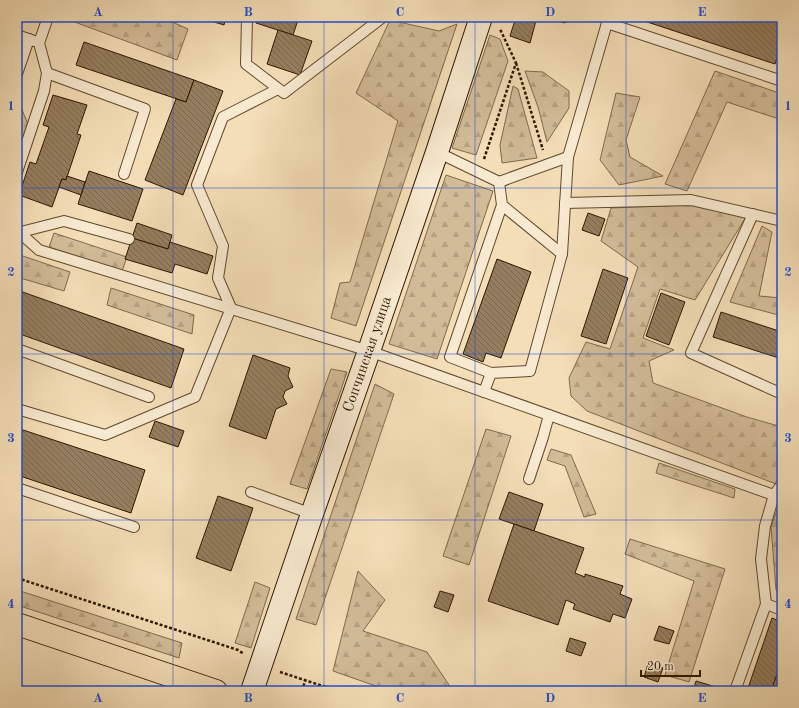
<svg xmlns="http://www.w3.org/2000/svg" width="799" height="708" font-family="'Old Standard TT',serif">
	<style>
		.forest { fill: url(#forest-firs); stroke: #806a4c }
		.building { fill: url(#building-back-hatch); stroke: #2e1700 }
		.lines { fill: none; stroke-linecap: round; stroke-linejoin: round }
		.lane-casing { stroke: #60492e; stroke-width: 12 }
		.secondary-casing { stroke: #2e1700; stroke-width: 24 }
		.primary-casing { stroke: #2e1700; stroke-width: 24 }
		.path { stroke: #2e1700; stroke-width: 2.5; stroke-dasharray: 3 2; stroke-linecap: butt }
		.lane { stroke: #f8ead0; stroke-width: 10 }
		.secondary { stroke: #f8ead0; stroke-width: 22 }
		.primary { stroke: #f4deb7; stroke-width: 22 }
		.grid { fill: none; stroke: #1d4ed8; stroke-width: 1; stroke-opacity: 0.55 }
		.labels { text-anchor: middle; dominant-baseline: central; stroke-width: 4; stroke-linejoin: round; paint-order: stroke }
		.street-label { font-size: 15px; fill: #2e1700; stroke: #f8ead0 }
		.neatline { fill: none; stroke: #1d4ed8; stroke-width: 1.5 }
		.grid-label { font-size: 13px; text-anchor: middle; font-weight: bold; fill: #1d4ed8 }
	</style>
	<defs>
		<pattern id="forest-firs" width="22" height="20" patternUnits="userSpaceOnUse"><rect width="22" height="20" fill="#d2bc98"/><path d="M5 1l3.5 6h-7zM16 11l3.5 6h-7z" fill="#b5a181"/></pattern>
		<pattern id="building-back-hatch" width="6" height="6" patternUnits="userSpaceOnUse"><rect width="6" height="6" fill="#957e5f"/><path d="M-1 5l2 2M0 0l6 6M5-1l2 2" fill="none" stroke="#7a664c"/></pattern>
	</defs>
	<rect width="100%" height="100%" fill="#f4deb7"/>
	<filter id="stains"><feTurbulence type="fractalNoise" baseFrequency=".005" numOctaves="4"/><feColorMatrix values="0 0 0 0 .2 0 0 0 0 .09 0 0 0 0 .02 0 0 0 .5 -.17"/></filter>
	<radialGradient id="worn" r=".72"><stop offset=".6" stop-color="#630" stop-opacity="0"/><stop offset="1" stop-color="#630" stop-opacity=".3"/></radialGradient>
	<g class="forest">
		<polygon points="73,17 161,17 188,29 177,60 72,21"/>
		<polygon points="390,20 439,31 457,24 356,326 331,318 340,283 350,282 398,121 356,93"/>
		<polygon points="490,35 500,39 508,61 476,155 452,148"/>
		<polygon points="525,71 543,72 569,91 569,108 547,142 538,107"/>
		<polygon points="715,71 782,94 782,120 727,102 687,191 665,184"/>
		<polygon points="513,86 518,89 537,158 502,163 500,145"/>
		<polygon points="616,93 640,97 626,140 630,157 663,176 619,185 600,160"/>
		<polygon points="17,98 28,124 17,156"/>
		<polygon points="446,175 493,191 437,359 389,344"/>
		<polygon points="689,205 746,217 695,300 660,289 643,338 674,350 649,361 653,383 747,417 782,427 782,466 776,484 587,411 571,396 569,378 586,342 610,349 638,267 601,241 611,208"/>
		<polygon points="762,226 772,232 759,296 782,298 782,316 730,302"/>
		<polygon points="54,233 127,257 122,271 49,247"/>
		<polygon points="17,254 70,272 64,291 17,277"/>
		<polygon points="111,288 194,315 192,334 107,305"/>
		<polygon points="331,369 347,372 307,489 290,484"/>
		<polygon points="375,384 394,394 316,625 296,619"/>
		<polygon points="486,429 511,436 469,565 443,556"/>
		<polygon points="551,449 571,455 596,514 584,517 565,466 547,460"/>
		<polygon points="659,463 735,489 734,498 656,473"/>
		<polygon points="779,504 782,505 782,593 776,590 771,527"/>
		<polygon points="630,539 725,569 689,682 665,675 694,581 625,554"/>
		<polygon points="358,571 385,600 363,631 427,652 453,691 390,691 333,671"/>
		<polygon points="255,582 270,588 251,648 235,643"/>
		<polygon points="17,590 182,643 179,658 17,605"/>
	</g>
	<g class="building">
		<polygon points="198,17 226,17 224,25"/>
		<polygon points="258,17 299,17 293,35 256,23"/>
		<polygon points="516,17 537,17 530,43 510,36"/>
		<polygon points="545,17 567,17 565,23"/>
		<polygon points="632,17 782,17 782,43 775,64"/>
		<polygon points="278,30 312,41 300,75 267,64"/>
		<polygon points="84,42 194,80 186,102 76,65"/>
		<polygon points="194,80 223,91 183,195 145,180 176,99 186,102"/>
		<polygon points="53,95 87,105 77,134 81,135 66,180 62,179 52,207 19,195 30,162 36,164 49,127 43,125"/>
		<polygon points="89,171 143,189 132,221 78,204"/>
		<polygon points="67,176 85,182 81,195 59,187 62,179 66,180"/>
		<polygon points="588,213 605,219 599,236 582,230"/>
		<polygon points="137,223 172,235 168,249 132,238"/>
		<polygon points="132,238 168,249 170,242 213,256 207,274 175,264 172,273 125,259"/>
		<polygon points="497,259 531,272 501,358 486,353 483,362 463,354"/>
		<polygon points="603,269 628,278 606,344 581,336"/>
		<polygon points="17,290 184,349 171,388 17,333"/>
		<polygon points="661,293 685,302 669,345 646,336"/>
		<polygon points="721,312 782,332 782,359 713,337"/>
		<polygon points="253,355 290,368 288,376 293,387 285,391 283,397 287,404 276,409 266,439 229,426"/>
		<polygon points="155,421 184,431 178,447 149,437"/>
		<polygon points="17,428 145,470 131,513 17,475"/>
		<polygon points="509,492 543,504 534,531 499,519"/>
		<polygon points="218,496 253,508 231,571 196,558"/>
		<polygon points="514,524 584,548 575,573 585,577 585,574 623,586 620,594 632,599 625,618 613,614 610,622 573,609 575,604 566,600 558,625 488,601"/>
		<polygon points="440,591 454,595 448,612 434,607"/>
		<polygon points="772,618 782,622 782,660 771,691 747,691"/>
		<polygon points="659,626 674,631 669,644 654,640"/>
		<polygon points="570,638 586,643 581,656 566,651"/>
		<polygon points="782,660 782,691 771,691"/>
		<polygon points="648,664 663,668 658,682 644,677"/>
		<polygon points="696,681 716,687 715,691 693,691"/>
	</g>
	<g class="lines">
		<g class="lane-casing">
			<g id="lane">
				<polyline points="247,17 246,64 284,93 383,17"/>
				<polyline points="17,35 34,41"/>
				<polyline points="47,73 145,109 124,174"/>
				<polyline points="17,74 29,39"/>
				<polyline points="437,152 499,182 502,205 562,254 530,371 491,373 484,392"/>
				<polyline points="17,172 44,91 47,73 39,43 48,17"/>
				<polyline points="499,182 568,157"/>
				<polyline points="565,203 691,200 782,221"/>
				<polyline points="753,214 691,353 782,394"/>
				<polyline points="17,229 19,232 39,250 369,351 782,498"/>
				<polyline points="17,233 64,221 129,239"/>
				<polyline points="562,254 568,157 607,23 782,81"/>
				<polyline points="17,349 149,397"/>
				<polyline points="491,373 450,357 502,205"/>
				<polyline points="17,409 105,435 195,397 231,308 218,278 223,246 197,185 223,117 278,89"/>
				<polyline points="529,479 543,437 549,415"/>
				<polyline points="17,488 134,527"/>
				<polyline points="251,492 312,514"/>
				<polyline points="766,604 782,610"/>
				<polyline points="17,690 21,691"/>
				<polyline points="735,691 766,604 761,559 765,526 774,495 782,484"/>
			</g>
		</g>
		<g class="secondary-casing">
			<g id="secondary">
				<path id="s1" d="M 252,691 L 312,514 L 369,351 L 437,152 L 481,17"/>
			</g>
		</g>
		<g class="primary-casing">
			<polyline id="primary" points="17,624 216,691"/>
		</g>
		<g class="path">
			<polyline points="516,63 543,150"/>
			<polyline points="484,159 516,63 500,29"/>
			<polyline points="17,578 238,650 244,654"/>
			<polyline points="280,672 338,691"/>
			<polyline points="302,691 305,681"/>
		</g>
		<use href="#lane" class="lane"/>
		<use href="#secondary" class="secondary"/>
		<use href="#primary" class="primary"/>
	</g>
	<path class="grid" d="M 173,17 L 173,691M 324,17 L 324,691M 475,17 L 475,691M 626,17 L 626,691M 17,188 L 782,188M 17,354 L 782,354M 17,520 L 782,520"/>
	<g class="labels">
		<g class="street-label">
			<text stroke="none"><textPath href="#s1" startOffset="356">Сопчинская улица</textPath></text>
		</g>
	</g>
	<rect width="799" height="708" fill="none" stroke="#f4deb7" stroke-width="44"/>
	<path d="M641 670v6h59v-6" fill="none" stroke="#2e1700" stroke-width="2"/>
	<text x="647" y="670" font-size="12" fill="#2e1700" stroke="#f8ead0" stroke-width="3" paint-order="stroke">20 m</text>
	<rect x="22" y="22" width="755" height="664" class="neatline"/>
	<g class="grid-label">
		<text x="98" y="16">A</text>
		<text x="248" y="16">B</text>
		<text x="400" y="16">C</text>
		<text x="550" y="16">D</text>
		<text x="702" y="16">E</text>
		<text x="11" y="110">1</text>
		<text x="788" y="110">1</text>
		<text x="11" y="276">2</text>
		<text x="788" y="276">2</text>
		<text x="11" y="442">3</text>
		<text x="788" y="442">3</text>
		<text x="11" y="608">4</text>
		<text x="788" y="608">4</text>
		<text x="98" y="702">A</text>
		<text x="248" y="702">B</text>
		<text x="400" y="702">C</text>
		<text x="550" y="702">D</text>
		<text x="702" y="702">E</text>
	</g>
	<rect width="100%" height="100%" filter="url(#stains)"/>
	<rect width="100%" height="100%" fill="url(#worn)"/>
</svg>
